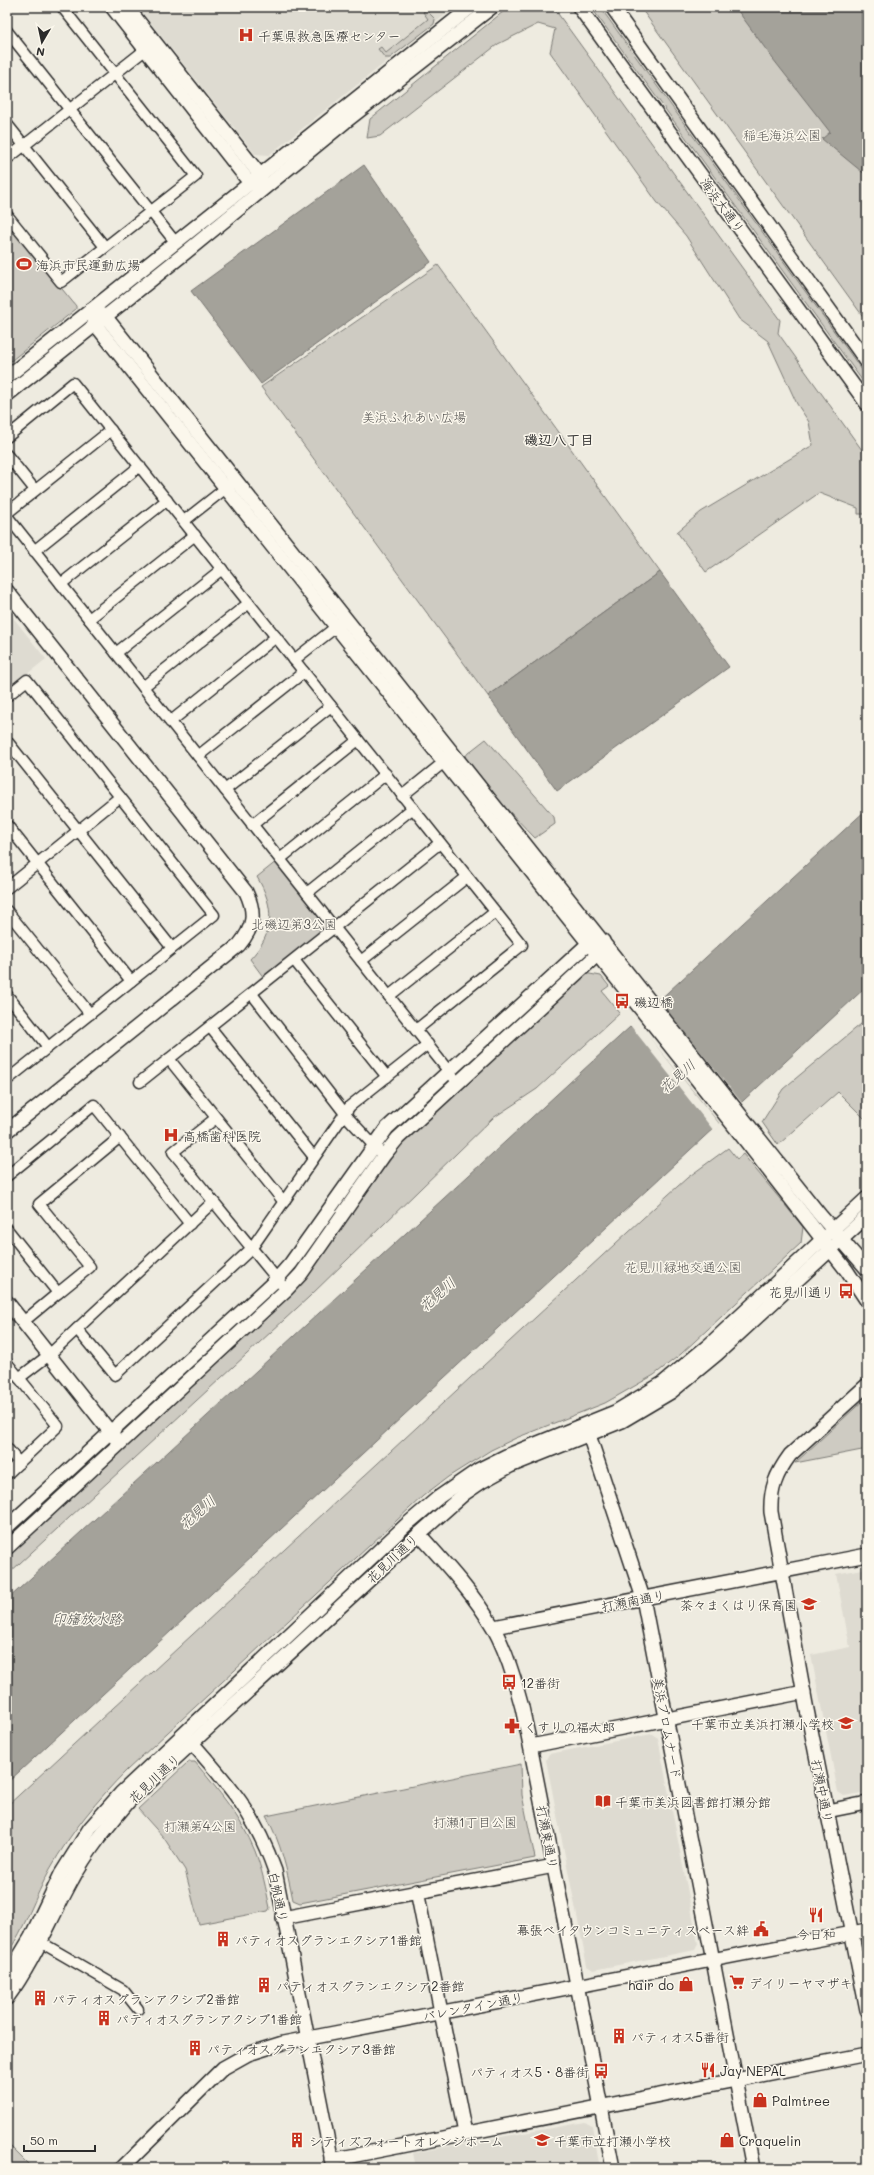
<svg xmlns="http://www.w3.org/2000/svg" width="874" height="2175" font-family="Mali,'Klee One',sans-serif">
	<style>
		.built { fill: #dedbd1 }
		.green { fill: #cecbc2; stroke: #7c7b76 }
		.water { fill: #a4a29a; stroke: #74726e }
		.pier { fill: #eeebe0 }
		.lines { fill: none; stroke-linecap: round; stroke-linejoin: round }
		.minor-casing { stroke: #2b2b2b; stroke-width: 13 }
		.tertiary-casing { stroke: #2b2b2b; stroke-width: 16 }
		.minor { stroke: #fbf7ec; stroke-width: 10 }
		.tertiary { stroke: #fbf7ec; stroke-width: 13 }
		.labels { text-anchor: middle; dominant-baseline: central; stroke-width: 3; stroke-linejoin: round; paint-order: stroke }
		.poi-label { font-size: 13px; fill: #2b2b2b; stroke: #fbf7ec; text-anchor: start }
		.park-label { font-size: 13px; fill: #545351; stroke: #fbf7ec }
		.street-label { font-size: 13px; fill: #2b2b2b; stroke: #fbf7ec }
		.neighbourhood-label { font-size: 14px; font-weight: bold; fill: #2b2b2b; stroke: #fbf7ec }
		.water-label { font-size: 14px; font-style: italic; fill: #555552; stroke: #fbf7ec }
	</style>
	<rect width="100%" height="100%" fill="#eeebe0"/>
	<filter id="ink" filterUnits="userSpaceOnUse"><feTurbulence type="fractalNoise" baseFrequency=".025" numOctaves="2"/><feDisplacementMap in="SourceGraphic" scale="8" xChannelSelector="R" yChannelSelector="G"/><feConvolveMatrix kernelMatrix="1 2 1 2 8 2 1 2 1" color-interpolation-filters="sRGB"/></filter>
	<g filter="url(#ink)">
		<g class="built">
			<polygon points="138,7 455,7 269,155 255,154"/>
			<polygon points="7,610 46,659 7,690"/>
			<polygon points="867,1568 867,1792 844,1796 838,1792 811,1655 850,1647 836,1574"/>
			<polygon points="652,1734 658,1738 698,1944 695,1950 593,1970 587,1966 546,1760 549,1754"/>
			<polygon points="585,2122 592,2126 600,2168 416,2168 413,2153"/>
		</g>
		<g class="green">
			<polygon points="509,7 553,7 780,320 778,333 867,457 867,514 858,514 858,508 819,493 706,572 677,532 701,512 813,445 809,422 797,404 768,341 739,319 686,236 657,202 550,52 555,29 538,24 498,44 380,136 367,138 370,119"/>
			<polygon points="591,7 600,7 867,377 867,387"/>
			<polygon points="640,7 808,7 867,88 867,322"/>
			<polygon points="426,10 435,19 434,24 390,58 385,58 378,49 381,47 386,53 428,19 423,12"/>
			<polygon points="7,222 76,306 76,309 7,364"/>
			<polygon points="438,265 660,572 488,696 261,387"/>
			<polygon points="486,739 554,817 555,824 535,838 506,808 465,757 468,753"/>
			<path d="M 277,861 L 327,924 L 326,929 L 264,978 L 250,959 C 275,933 275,907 257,877 Z"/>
			<polygon points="584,973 601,976 609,986 602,991 620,1013 537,1089 493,1118 309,1297 7,1575 7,1552 299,1285 404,1141"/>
			<polygon points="867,1019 867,1121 838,1092 778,1145 762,1122 783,1089"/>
			<path d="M 728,1148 L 737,1159 L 743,1154 L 803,1227 L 801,1243 L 681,1354 L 654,1375 L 605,1403 L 516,1438 L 491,1450 L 448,1477 L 423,1496 L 127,1770 C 97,1800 71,1832 50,1869 C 35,1897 25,1928 7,1954 L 7,1806 L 668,1195 L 687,1178 Z"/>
			<polygon points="269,1294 269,1297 128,1428 125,1425"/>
			<polygon points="867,1397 867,1449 795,1463"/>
			<path d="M 188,1762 L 195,1762 C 218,1790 241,1817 255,1851 C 262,1869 266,1889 270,1908 L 268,1911 L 199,1924 L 185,1870 L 164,1838 L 138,1809 Z"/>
			<path d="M 521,1764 L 522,1795 L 535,1858 L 300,1903 L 293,1900 C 287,1870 281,1842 266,1816 Z"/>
			<polygon points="7,2143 32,2168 7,2168"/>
		</g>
		<g class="water">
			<polygon points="735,7 867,7 867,176 822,139 830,132 773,59"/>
			<polygon points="364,165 431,262 261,384 191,291"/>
			<polygon points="660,572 729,667 557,791 488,696"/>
			<polygon points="867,809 867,986 7,1783 7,1600"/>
		</g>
		<polygon class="pier" points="658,999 743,1104 721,1125 645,1032 720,1125 714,1131 630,1025"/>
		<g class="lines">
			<g class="minor-casing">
				<g id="minor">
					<polyline points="7,31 176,243"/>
					<polyline points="7,124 105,247"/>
					<polyline points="7,159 150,46"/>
					<polyline points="7,215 61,282 196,176 62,7"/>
					<polyline points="7,437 73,383 522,945 416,1030"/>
					<polyline points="7,455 35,490"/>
					<polyline points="7,513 111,430"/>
					<polyline points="7,516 458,1083"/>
					<polyline points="184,521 231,484"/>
					<polyline points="34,551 140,466"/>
					<polyline points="61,584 167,500"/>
					<polyline points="89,619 195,535"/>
					<polyline points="116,653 222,569"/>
					<polyline points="294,660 341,623"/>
					<polyline points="143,687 249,603"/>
					<polyline points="7,696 27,680 214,915 7,1080"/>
					<polyline points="170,722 276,637"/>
					<polyline points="7,741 172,948"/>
					<polyline points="198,756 304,672"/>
					<polyline points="225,790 331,706"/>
					<polyline points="402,796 449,758"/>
					<polyline points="7,825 131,981"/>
					<polyline points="252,825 358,740"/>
					<polyline points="280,859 386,774"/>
					<polyline points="7,888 120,797"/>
					<polyline points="307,893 413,808"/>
					<polyline points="7,911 90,1014"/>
					<polyline points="294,960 387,1077"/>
					<polyline points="361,961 467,877"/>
					<polyline points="252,994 350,1120 379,1151"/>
					<polyline points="7,995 48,1047"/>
					<polyline points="389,996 495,912"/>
					<polyline points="210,1027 314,1157"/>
					<polyline points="169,1059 284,1202"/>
					<polyline points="140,1082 440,843"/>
					<polyline points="216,1118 173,1152 281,1284"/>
					<polyline points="7,1176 94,1105 190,1224"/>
					<polyline points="7,1229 58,1293 23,1322"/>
					<polyline points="58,1293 90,1267 39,1204 120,1137"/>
					<polyline points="77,1329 115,1375 251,1249 350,1106 428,1044"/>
					<polyline points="7,1363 58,1426 7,1474"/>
					<polyline points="19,1378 49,1355 213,1202"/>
					<polyline points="7,1448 19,1463"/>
					<polyline points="42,1943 123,1990 138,2009"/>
				</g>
			</g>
			<g class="tertiary-casing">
				<g id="tertiary">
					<polyline points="112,7 250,183 258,186"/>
					<polyline points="127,7 260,175 262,183"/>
					<polyline points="579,7 867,404"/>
					<polyline points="612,7 867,362"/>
					<polyline points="91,310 95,324 738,1131 847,1271 867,1301"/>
					<polyline points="91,310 105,316 820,1215 867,1269"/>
					<polyline points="7,377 471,7"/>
					<polyline points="7,395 185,253 345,122 492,7"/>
					<path d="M 7,591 L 246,892 C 256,913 254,927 239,945 L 7,1131"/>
					<polyline points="7,1302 115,1438"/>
					<path d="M 867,1385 L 790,1455 C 776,1474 770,1489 771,1512 L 806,1705 L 867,2010"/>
					<polyline points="589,1435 643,1598 753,2168"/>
					<polyline points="7,1527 276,1280 291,1263 387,1128 589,943 603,941 598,954 398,1138 384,1155 301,1274 286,1290 7,1548"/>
					<path d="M 419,1534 C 445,1563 473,1593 493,1627 C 509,1655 522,1703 528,1735 L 613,2168"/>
					<polyline points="494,1627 867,1555"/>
					<path d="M 192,1743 C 231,1787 255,1814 275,1871 L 333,2167"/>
					<polyline points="531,1746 804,1692"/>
					<polyline points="827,1811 867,1803"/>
					<polyline points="417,1891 465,2133"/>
					<polyline points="283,1918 554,1866"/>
					<polyline points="7,1977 31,1937 61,1874 90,1828 121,1793 406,1525 439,1497 478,1470 506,1456 615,1412 663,1383 709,1345 867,1198"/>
					<path d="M 7,1998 C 34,1961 50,1920 72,1880 C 87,1851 108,1826 129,1801 L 419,1534 L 464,1494 L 483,1481 L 510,1466 L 622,1421 L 671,1392 L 717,1354 L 867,1216"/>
					<polyline points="331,2160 867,2054"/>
					<polyline points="122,2168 223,2068 248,2054 283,2043 867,1930"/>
				</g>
			</g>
			<use href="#minor" class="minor"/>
			<use href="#tertiary" class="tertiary"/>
		</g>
	</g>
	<defs>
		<g id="hospital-bare" transform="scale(1.2)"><path d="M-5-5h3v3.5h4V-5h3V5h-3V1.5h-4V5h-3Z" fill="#c8321e" stroke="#fbf7ec" stroke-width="2.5" paint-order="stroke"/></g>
		<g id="stadium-bare" transform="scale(1.2)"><path d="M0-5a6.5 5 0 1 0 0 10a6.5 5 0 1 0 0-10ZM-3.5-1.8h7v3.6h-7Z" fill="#c8321e" stroke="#fbf7ec" stroke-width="2.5" paint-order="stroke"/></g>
		<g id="bus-bare" transform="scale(1.2)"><path d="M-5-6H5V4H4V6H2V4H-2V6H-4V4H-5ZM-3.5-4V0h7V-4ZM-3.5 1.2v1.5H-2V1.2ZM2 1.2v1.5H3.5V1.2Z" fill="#c8321e" stroke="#fbf7ec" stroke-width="2.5" paint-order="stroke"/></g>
		<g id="school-bare" transform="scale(1.2)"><path d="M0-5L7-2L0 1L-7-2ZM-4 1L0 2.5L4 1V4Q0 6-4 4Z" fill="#c8321e" stroke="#fbf7ec" stroke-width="2.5" paint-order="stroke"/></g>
		<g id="pharmacy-bare" transform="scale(1.2)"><path d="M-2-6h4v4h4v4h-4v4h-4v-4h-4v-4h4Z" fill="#c8321e" stroke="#fbf7ec" stroke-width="2.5" paint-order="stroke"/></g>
		<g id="library-bare" transform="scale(1.2)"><path d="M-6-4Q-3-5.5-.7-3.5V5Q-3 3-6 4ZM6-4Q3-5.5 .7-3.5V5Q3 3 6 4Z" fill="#c8321e" stroke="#fbf7ec" stroke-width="2.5" paint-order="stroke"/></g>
		<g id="restaurant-bare" transform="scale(1.2)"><path d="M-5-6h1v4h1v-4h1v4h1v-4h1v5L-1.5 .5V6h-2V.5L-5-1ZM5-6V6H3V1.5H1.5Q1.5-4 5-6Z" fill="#c8321e" stroke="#fbf7ec" stroke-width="2.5" paint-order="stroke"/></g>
		<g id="civic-bare" transform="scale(1.2)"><path d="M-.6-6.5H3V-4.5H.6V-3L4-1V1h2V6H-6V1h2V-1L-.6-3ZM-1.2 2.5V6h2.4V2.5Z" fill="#c8321e" stroke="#fbf7ec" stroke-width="2.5" paint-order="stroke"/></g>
		<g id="building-bare" transform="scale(1.2)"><path d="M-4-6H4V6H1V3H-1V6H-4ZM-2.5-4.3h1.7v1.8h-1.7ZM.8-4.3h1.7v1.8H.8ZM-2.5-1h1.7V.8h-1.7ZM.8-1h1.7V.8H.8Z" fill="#c8321e" stroke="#fbf7ec" stroke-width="2.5" paint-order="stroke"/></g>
		<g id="supermarket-bare" transform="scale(1.2)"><path d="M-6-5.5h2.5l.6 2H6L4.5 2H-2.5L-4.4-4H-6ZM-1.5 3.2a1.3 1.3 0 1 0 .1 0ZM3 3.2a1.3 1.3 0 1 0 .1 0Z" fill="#c8321e" stroke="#fbf7ec" stroke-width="2.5" paint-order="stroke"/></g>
		<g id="shop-bare" transform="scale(1.2)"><path d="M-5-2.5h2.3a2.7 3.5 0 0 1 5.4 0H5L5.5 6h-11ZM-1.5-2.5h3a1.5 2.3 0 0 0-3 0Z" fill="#c8321e" stroke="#fbf7ec" stroke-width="2.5" paint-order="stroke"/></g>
	</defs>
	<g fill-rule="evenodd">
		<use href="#hospital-bare" x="246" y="35"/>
		<use href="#stadium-bare" x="24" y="264"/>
		<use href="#bus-bare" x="622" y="1001"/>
		<use href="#hospital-bare" x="171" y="1135"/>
		<use href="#bus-bare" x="846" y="1291"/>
		<use href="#school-bare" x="809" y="1604"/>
		<use href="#bus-bare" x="509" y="1682"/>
		<use href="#school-bare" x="846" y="1723"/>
		<use href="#pharmacy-bare" x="512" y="1726"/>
		<use href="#library-bare" x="603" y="1801"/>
		<use href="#restaurant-bare" x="816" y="1915"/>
		<use href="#civic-bare" x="761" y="1929"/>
		<use href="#building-bare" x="223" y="1939"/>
		<use href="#supermarket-bare" x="737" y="1982"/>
		<use href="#shop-bare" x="686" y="1984"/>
		<use href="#building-bare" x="264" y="1985"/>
		<use href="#building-bare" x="40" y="1998"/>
		<use href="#building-bare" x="104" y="2018"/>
		<use href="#building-bare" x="619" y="2036"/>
		<use href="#building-bare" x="195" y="2048"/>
		<use href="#restaurant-bare" x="708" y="2070"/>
		<use href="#bus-bare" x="601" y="2071"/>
		<use href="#shop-bare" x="760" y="2100"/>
		<use href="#building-bare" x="297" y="2140"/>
		<use href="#school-bare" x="542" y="2140"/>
		<use href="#shop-bare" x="727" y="2140"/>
	</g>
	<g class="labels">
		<g class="poi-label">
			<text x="258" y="35">千葉県救急医療センター</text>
			<text x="36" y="264">海浜市民運動広場</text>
			<text x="634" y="1001">磯辺橋</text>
			<text x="183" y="1135">高橋歯科医院</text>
			<text x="834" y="1291" text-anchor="end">花見川通り</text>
			<text x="797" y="1604" text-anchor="end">茶々まくはり保育園</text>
			<text x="521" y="1682">12番街</text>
			<text x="834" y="1723" text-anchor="end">千葉市立美浜打瀬小学校</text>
			<text x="524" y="1726">くすりの福太郎</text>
			<text x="615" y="1801">千葉市美浜図書館打瀬分館</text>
			<text x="749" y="1929" text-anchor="end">幕張ベイタウンコミュニティスペース絆</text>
			<text x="816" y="1933" text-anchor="middle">今日和</text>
			<text x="235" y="1939">パティオスグランエクシア1番館</text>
			<text x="749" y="1982">デイリーヤマザキ</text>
			<text x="674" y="1984" text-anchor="end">hair do</text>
			<text x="276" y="1985">パティオスグランエクシア2番館</text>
			<text x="52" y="1998">パティオスグランアクシブ2番館</text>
			<text x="116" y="2018">パティオスグランアクシブ1番館</text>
			<text x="631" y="2036">パティオス5番街</text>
			<text x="207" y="2048">パティオスグランエクシア3番館</text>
			<text x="720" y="2070">Jay NEPAL</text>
			<text x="589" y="2071" text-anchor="end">パティオス5・8番街</text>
			<text x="772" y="2100">Palmtree</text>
			<text x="309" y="2140">シティズフォートオレンジホーム</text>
			<text x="554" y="2140">千葉市立打瀬小学校</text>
			<text x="739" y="2140">Craquelin</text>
		</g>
		<g class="park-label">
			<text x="782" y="134">稲毛海浜公園</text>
			<text x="414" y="416">美浜ふれあい広場</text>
			<text x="294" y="923">北磯辺第3公園</text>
			<text x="683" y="1266">花見川緑地交通公園</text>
			<text x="475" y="1821">打瀬1丁目公園</text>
			<text x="200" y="1825">打瀬第4公園</text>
		</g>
		<g class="street-label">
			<text transform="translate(723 205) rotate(54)">海浜大通り</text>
			<text transform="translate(392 1558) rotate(-43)">花見川通り</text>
			<text transform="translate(633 1600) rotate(-11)">打瀬南通り</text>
			<text transform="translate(668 1728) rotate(79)">美浜プロムナード</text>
			<text transform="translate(154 1778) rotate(-43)">花見川通り</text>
			<text transform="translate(823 1791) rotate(79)">打瀬中通り</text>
			<text transform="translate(548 1837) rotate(79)">打瀬東通り</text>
			<text transform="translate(279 1897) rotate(78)">白帆通り</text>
			<text transform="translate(473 2006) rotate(-11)">バレンタイン通り</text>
		</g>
		<g class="neighbourhood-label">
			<text x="559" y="439">磯辺八丁目</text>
		</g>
		<g class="water-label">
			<text transform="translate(677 1076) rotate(-42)">花見川</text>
			<text transform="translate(437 1294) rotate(-42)">花見川</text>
			<text transform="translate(197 1512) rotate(-42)">花見川</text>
			<text x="87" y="1618">印旛放水路</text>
		</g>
	</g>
	<rect width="874" height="2175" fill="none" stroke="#fbf7ec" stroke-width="24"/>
	<rect x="12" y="12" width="850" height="2151" fill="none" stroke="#2b2b2b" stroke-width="1.5" filter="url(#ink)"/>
	<g transform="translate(42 42) rotate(189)" stroke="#fbf7ec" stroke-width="3" paint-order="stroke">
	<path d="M0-3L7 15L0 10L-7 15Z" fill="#2b2b2b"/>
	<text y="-6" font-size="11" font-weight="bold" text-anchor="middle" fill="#2b2b2b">N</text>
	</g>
	<path d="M24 2145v6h71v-6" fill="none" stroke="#2b2b2b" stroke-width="2"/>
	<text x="30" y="2145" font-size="12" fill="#2b2b2b" stroke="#fbf7ec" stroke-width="3" paint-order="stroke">50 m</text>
</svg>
